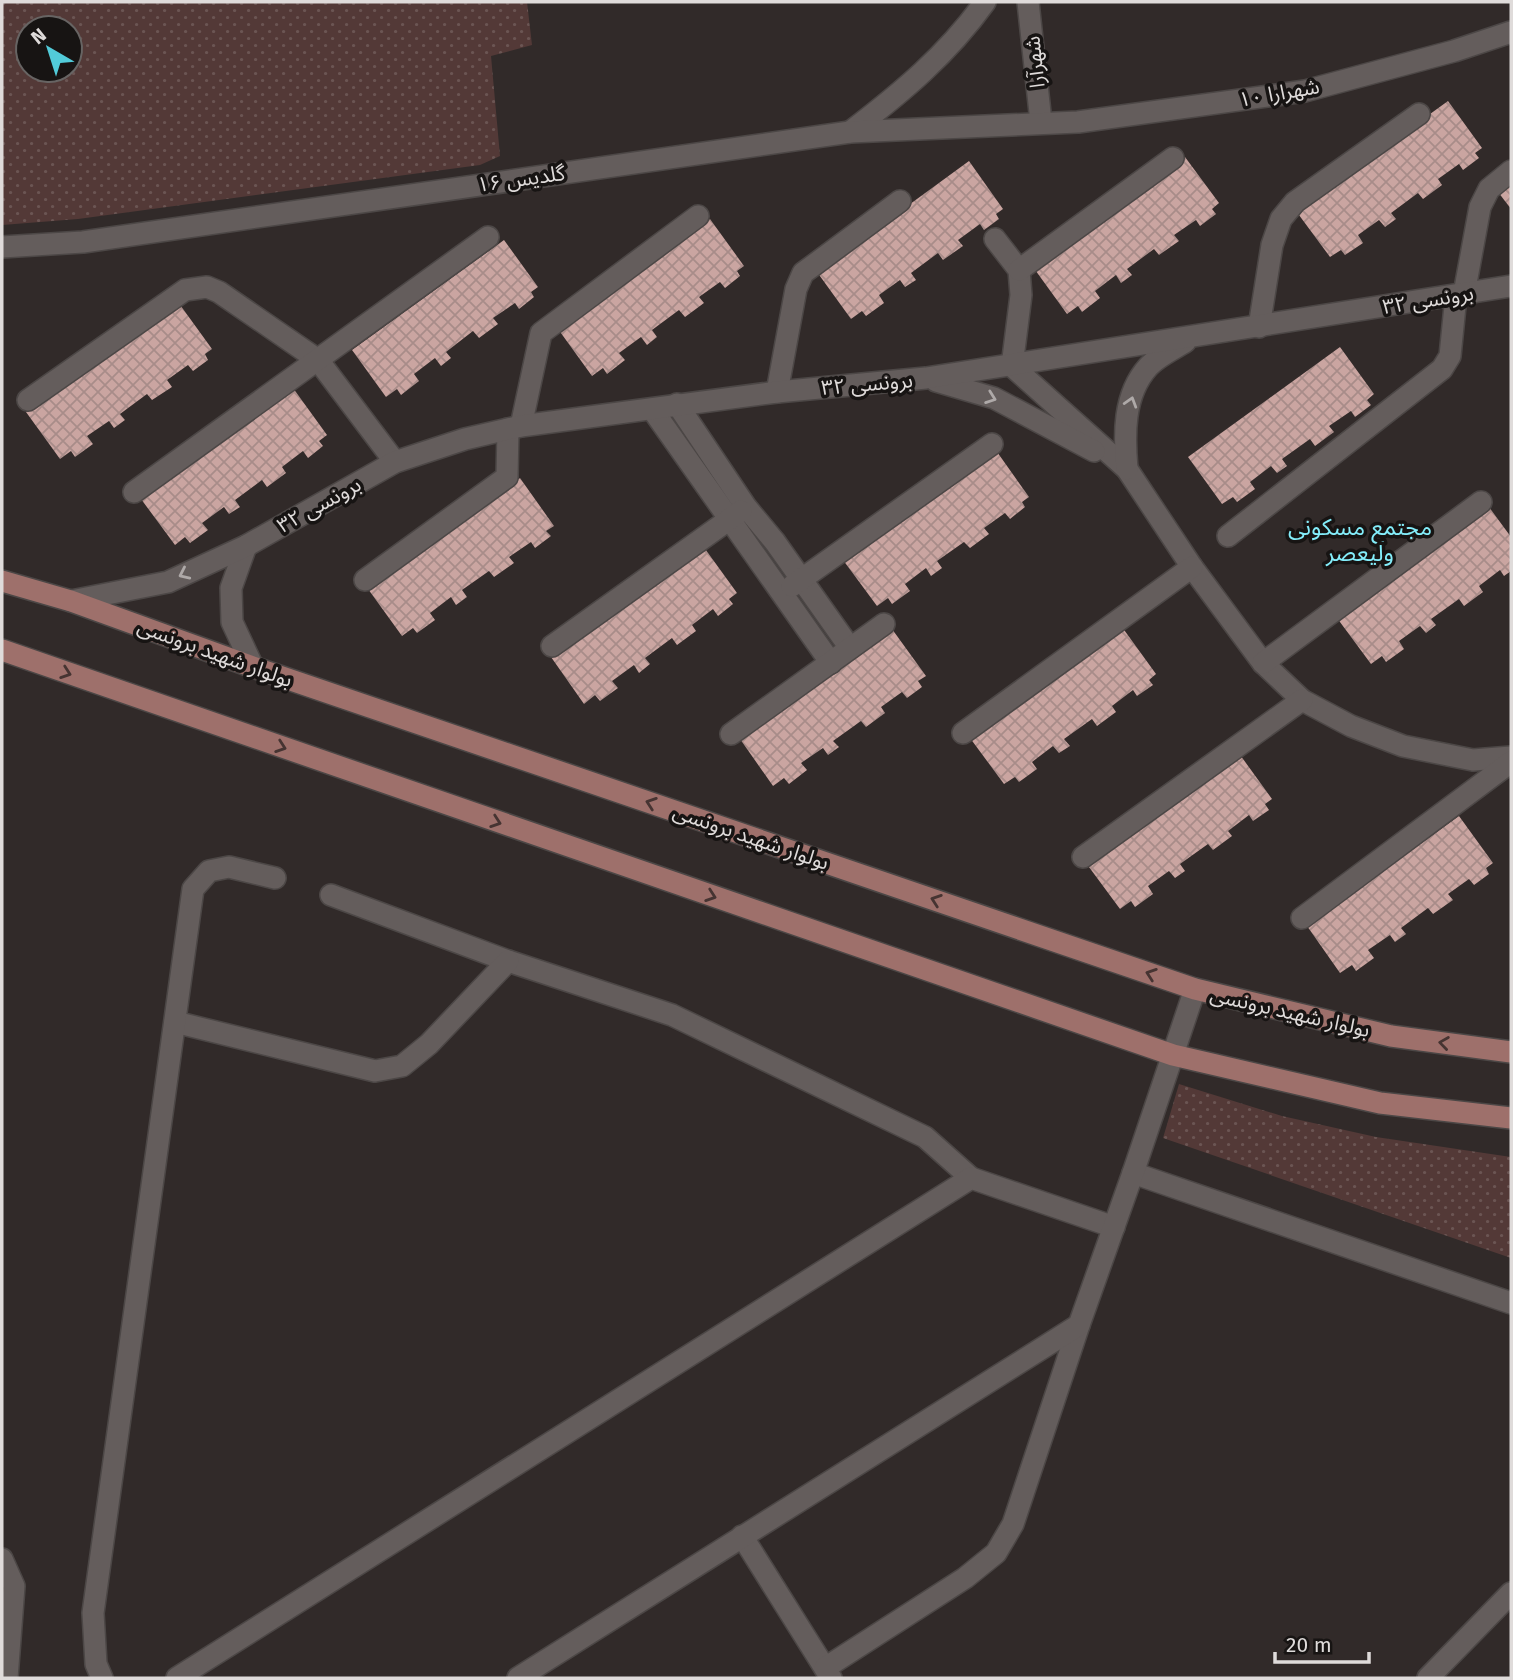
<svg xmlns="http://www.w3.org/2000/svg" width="1513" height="1680" font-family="'Fira Sans','Noto Sans Arabic',sans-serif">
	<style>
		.park { fill: url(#park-dots); fill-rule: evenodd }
		.building { fill: url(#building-cross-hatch) }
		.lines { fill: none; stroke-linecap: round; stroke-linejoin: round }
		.minor-casing { stroke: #4c4746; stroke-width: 24 }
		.major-casing { stroke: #4c4746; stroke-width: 24 }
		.minor { stroke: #645d5c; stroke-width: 21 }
		.major { stroke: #9e706b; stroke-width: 21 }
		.oneway { stroke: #aea9a8 }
		.oneway2 { stroke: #463432 }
		.labels { text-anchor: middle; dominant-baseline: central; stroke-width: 7; stroke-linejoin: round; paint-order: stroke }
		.street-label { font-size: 21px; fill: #dfdbda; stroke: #171413 }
		.neighbourhood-label { font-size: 23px; fill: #84eefb; stroke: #171413 }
	</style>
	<defs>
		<pattern id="park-dots" width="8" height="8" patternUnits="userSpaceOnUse" patternTransform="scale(1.75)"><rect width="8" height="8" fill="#533937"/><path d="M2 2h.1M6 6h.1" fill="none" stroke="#6b5553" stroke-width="1.8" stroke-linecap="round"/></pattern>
		<pattern id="building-cross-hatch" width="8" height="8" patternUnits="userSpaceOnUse" patternTransform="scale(1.75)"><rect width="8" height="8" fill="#caa5a1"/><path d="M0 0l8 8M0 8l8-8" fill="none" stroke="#a88c89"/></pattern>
	</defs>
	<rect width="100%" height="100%" fill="#312a29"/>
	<g class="park">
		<path d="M 2,2 L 527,2 L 532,45 L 491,56 L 500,156 L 480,165 L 78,219 L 2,225 ZM 28,28 L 70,28 L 70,70 L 28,70 Z"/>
		<polygon points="1179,1084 1282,1116 1376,1137 1511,1157 1511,1258 1163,1138"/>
	</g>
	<g class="building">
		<polygon points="1448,101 1482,148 1475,153 1479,158 1463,170 1459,164 1438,179 1442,185 1423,199 1418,193 1391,213 1396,219 1385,227 1379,220 1358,235 1363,243 1345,255 1341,250 1330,257 1296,211"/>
		<polygon points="1185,157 1219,203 1212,209 1216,214 1200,226 1196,220 1174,235 1179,241 1159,255 1154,249 1127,269 1132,275 1121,283 1116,275 1095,291 1100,298 1082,312 1078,306 1067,314 1033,267"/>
		<polygon points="969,161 1003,209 996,214 999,219 984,230 980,224 958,240 963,246 943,260 938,253 911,273 916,280 905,287 900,280 879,295 884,303 866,316 862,311 851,319 817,272"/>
		<polygon points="1511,176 1511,209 1495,188"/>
		<polygon points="710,219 744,266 737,271 740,276 725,288 720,282 699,297 704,303 685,317 679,310 652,330 657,337 647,345 641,337 619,353 625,360 607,374 603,368 592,376 558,329"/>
		<polygon points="504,240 538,287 531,292 534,297 519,309 515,303 493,318 498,324 479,338 473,331 446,352 451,358 441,366 435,358 414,374 419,381 401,395 397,389 386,397 352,350"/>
		<polygon points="178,302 212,349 205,354 208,360 193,371 188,365 167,380 172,387 152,400 147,394 120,414 125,420 114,428 109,421 87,436 93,444 75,457 71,451 60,459 26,412"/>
		<polygon points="1340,347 1374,394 1367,400 1371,405 1355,417 1351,411 1329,426 1334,432 1315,446 1310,439 1282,459 1287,466 1277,473 1271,466 1250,482 1255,489 1237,502 1233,497 1222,504 1188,457"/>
		<polygon points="293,388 327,435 319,441 323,446 308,458 303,451 282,467 286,473 267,487 262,480 235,500 240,507 229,514 224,507 202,523 208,530 190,543 185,537 175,545 141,499"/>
		<polygon points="995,449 1029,497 1022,502 1025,507 1010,519 1005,513 984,528 989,534 970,548 964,542 937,561 942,568 931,576 926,568 905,584 910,591 892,604 888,598 877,606 843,560"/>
		<polygon points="520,478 554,526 546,531 551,536 535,548 531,542 509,557 514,563 494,577 489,571 462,590 467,597 456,605 451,597 430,613 435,620 417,633 413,628 402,636 368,589"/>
		<polygon points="1489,507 1511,537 1511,571 1504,576 1500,570 1479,586 1483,592 1464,606 1459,599 1431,619 1436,625 1426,633 1420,626 1399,641 1404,649 1386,662 1382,656 1371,664 1337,618"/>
		<polygon points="703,546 737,593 729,599 733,604 718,616 713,609 692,625 696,631 677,645 672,638 645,658 650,664 639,673 634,665 612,681 618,688 600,701 595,695 584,704 551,657"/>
		<polygon points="1122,627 1156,674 1149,680 1153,685 1137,696 1133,690 1112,706 1116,712 1097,726 1092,719 1064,739 1070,746 1059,753 1053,746 1032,762 1037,769 1019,782 1015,777 1004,784 970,738"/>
		<polygon points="892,629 926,676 918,681 922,687 907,698 902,692 881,707 885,713 866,727 861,721 833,741 839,747 828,755 823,748 801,763 807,770 789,784 784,778 773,786 740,739"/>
		<polygon points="1238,752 1272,799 1265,804 1269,810 1253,821 1249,815 1228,831 1232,836 1213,850 1208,844 1180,864 1185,871 1175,878 1169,871 1148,886 1153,894 1135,907 1131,901 1120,909 1086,863"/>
		<polygon points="1459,816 1493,863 1486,868 1489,874 1474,885 1469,879 1448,894 1453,900 1433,914 1428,908 1401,928 1406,934 1395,942 1390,935 1368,950 1374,958 1356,971 1352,965 1340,973 1307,926"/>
	</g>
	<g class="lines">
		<g class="minor-casing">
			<g id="minor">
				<polyline points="1028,2 1041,122"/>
				<path d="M 850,132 C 901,93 947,55 985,2"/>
				<polyline points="995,239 1019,270 1021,295 1012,366 1127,469 1192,567 1263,663 1302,700 1351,726 1403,746 1473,760 1511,757"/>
				<polyline points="2,247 83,242 850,132 1078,122 1305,91 1454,51 1511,32"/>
				<polyline points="1019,270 1173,158"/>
				<polyline points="1464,294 1480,207 1489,189 1511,171"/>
				<polyline points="1259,327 1272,245 1281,219 1295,202 1419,114"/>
				<polyline points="936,381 994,398 1094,451"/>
				<polyline points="777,392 796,289 803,273 900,201"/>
				<polyline points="28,400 185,290 207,287 219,292 318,360 395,462"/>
				<polyline points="677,404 746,507 775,542 850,648"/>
				<polyline points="652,409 831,663"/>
				<polyline points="521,426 541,333 698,216"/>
				<path d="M 1127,469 C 1124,435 1123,395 1148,367 C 1157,357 1174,349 1185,342"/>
				<polyline points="134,492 488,237"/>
				<polyline points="1228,536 1442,369 1450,356 1456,296"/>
				<polyline points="246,546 231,588 232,622 253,667"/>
				<polyline points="365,580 507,477 508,429"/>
				<polyline points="792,586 992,444"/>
				<polyline points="71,601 168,582 246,546 395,462 465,439 521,426 777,392 926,378 1511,286"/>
				<polyline points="552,646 741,511"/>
				<polyline points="1263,663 1481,502"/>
				<polyline points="963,733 1192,567"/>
				<polyline points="731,734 884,624"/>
				<polyline points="1083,857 1302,700"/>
				<polyline points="331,895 508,961 672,1015 925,1137 971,1178"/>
				<polyline points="1302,918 1511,762"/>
				<polyline points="175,1022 375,1071 402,1066 429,1044 508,961"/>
				<polyline points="1133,1173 1511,1303"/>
				<polyline points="742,1536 831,1678"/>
				<polyline points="2,1559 14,1586 7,1678"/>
				<polyline points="825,1668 965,1578 996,1553 1013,1524 1079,1325"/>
				<polyline points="102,1678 96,1664 93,1613 193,889 209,871 229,867 275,878"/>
				<polyline points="177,1678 971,1178 1114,1227"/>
				<polyline points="518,1678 1079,1325 1133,1173 1195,989"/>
				<polyline points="1428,1678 1511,1593"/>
			</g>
		</g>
		<g class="major-casing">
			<g id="major">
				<polyline points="2,581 71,601 253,667 1195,989 1391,1036 1511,1052"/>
				<polyline points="2,650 1173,1055 1380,1103 1511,1118"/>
			</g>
		</g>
		<use href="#minor" class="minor"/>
		<use href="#major" class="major"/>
	</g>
	<defs><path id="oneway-chevron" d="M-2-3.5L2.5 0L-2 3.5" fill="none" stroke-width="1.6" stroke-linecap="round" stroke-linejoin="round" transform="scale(1.75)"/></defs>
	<g class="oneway">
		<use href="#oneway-chevron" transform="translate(991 398) rotate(20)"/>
		<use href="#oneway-chevron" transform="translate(1131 402) rotate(-73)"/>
		<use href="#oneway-chevron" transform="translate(184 574) rotate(155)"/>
	</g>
	<g class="oneway2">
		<use href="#oneway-chevron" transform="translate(66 673) rotate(19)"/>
		<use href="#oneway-chevron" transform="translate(281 747) rotate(19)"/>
		<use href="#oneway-chevron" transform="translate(651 803) rotate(-161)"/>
		<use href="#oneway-chevron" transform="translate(496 822) rotate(19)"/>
		<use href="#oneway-chevron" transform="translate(711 896) rotate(19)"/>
		<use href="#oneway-chevron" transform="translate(936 900) rotate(-161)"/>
		<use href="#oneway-chevron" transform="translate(1151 974) rotate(-161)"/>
		<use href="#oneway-chevron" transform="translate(1444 1043) rotate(-172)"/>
	</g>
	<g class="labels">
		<g class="street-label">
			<text transform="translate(1035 62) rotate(-96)">شهرآرا</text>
			<text transform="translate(1279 93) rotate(-10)">شهرارا ۱۰</text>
			<text transform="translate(521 179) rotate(-8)">گلدیس ۱۶</text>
			<text transform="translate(1428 300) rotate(-9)">برونسی ۳۲</text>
			<text transform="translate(867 384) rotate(-5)">برونسی ۳۲</text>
			<text transform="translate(319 505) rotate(-29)">برونسی ۳۲</text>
			<text transform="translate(215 653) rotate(20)">بولوار شهید برونسی</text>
			<text transform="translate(751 837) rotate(19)">بولوار شهید برونسی</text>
			<text transform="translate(1290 1012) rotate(13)">بولوار شهید برونسی</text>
		</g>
		<g class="neighbourhood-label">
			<text x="1360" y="527">مجتمع مسکونی<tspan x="1360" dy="26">ولیعصر</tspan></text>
		</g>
	</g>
	<rect width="1513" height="1680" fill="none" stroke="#dfdbda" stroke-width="7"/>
	<g transform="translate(49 49) rotate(321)"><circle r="33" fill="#171413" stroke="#676463" stroke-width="2"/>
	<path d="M0-5L12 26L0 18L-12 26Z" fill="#52cbd9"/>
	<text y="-10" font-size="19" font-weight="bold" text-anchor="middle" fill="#dfdbda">N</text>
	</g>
	<path d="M1275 1652v10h94v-10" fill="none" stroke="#dfdbda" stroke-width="3.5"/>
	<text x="1286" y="1652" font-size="21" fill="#dfdbda" stroke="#171413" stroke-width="5" paint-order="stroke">20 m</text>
</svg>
